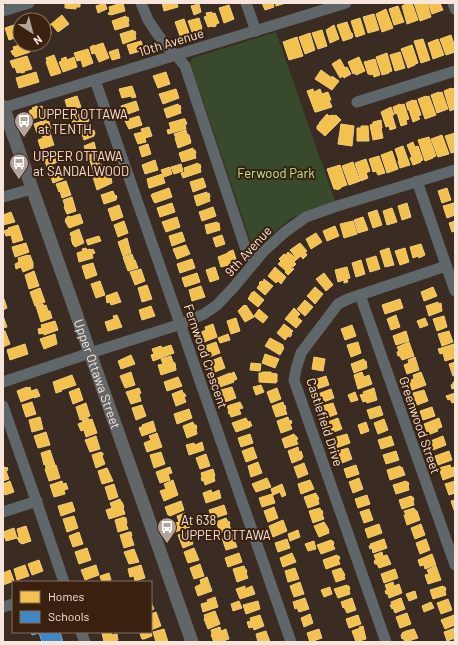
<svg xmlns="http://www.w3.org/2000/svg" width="458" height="645" font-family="Barlow,sans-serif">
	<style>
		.green { fill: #39492b }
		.homes { fill: #f2c14e; stroke: #f4cc78 }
		.schools { fill: #3f88c5; stroke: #76a4cc }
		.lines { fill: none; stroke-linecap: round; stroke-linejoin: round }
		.minor { stroke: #5f676b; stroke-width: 11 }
		.major { stroke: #636668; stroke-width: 13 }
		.labels { text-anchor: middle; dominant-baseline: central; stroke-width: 4; stroke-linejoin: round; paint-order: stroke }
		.street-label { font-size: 13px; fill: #f7e5db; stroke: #39200f }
		.poi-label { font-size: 13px; fill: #f7e5db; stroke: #39200f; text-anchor: start }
		.park-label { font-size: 13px; fill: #b8e99c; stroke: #39200f }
	</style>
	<rect width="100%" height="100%" fill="#3a2c23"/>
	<polygon class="green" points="276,32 335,201 308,210 289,220 272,234 264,244 259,246 254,245 251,243 190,62 193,58"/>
	<g class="homes">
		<polygon points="65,3 80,3 80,7 76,7 76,9 65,8"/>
		<polygon points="105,3 107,9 98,13 96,6"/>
		<polygon points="121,3 123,3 125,11 111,15 111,14 109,15 108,13 110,12 109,7"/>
		<polygon points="162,3 177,3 178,7 164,11"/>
		<polygon points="262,3 273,3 274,7 265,10"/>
		<polygon points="275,3 286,3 276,6"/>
		<polygon points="408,3 412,3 418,20 407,24 402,6"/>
		<polygon points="414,3 427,3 431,17 420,21"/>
		<polygon points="428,3 440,3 443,10 432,14"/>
		<polygon points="199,4 201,12 194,15 191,6"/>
		<polygon points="229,5 234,19 224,23 219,8"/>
		<polygon points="398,6 404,22 394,25 389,9"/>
		<polygon points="386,9 393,28 382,32 376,14"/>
		<polygon points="212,12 212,14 215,13 219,23 216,24 216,26 213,27 213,26 208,27 204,17 207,16 206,13"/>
		<polygon points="374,14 379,30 368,33 363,17"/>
		<polygon points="62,15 69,24 58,32 51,24"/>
		<polygon points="126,16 126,18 128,17 129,21 128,22 129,26 115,30 112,21"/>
		<polygon points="199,18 202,28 201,29 202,30 196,32 196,31 192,32 188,21"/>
		<polygon points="360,18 365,34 356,37 351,21"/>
		<polygon points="184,19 189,33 180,36 175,22"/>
		<polygon points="347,22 351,33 352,33 353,37 352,37 352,38 343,41 337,25"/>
		<polygon points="17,24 20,36 9,40 5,28"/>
		<polygon points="50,24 51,34 44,35 44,25"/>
		<polygon points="334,25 339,39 330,43 326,30"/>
		<polygon points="133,30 133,32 135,31 136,34 135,35 136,39 123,44 120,34"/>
		<polygon points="322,30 327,46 318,49 312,33"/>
		<polygon points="310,33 315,50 305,54 299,37"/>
		<polygon points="451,35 455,47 455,52 446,55 440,39"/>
		<polygon points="297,37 303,56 289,60 283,42"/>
		<polygon points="423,39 430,60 421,63 414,41"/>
		<polygon points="438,39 444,55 433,59 428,43"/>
		<polygon points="141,41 144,50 130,54 127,45"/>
		<polygon points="103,43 109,58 99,62 95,53 92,54 90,47 94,45 94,46"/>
		<polygon points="23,44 27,44 30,52 15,57 14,55 13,55 11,51 14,50 13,47"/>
		<polygon points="412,45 418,63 415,64 415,65 408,68 401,49"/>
		<polygon points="88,49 93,63 83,67 81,60 77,61 74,53"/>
		<polygon points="118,49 120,58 112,60 109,52"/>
		<polygon points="400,52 405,68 395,71 390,55"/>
		<polygon points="387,53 392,71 389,72 389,73 382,75 376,57"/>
		<polygon points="54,55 61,73 51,76 46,62 47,61 46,58"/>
		<polygon points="27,56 32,69 24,71 25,72 21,73 21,72 17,73 15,67 13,68 10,61"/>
		<polygon points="66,57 67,60 74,57 77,67 63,72 59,62 62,61 61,59"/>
		<polygon points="359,57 365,71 356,75 355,73 353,74 348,62"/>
		<polygon points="340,59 345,68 347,67 351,74 344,78 343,76 340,78 339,76 332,64"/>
		<polygon points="375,59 380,75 374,77 373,74 370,75 370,74 368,74 364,62"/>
		<polygon points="321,70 332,78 332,76 339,81 332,90 315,79"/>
		<polygon points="36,72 39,82 19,88 16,78"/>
		<polygon points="166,72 170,84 158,88 153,76"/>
		<polygon points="132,86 136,97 132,98 131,96 122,98 119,89"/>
		<polygon points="451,88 452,89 455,88 455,109 450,111 444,91"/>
		<polygon points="176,89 179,98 163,104 159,94"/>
		<polygon points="313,89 314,92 320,89 322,94 328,92 331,100 329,100 332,107 316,112 315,112 307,91"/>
		<polygon points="439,92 439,93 442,92 448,109 437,113 431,95"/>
		<polygon points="77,96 81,107 68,110 65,100"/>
		<polygon points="426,96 427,97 429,96 436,115 425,119 418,99"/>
		<polygon points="413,100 414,101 416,100 421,115 418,116 420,119 413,122 409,110 408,110 406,103"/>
		<polygon points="136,101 139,110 125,115 121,106"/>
		<polygon points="178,104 179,106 180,105 181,109 180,109 181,113 167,118 164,109"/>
		<polygon points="400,104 401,105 404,104 409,119 406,120 407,124 401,126 397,113 395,114 393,107"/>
		<polygon points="37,106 38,108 42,106 43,110 44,109 45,111 43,112 44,115 32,119 29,111 33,109 32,108"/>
		<polygon points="391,107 394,115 392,115 396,128 390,130 389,126 386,127 381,112"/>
		<polygon points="86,112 89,121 74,126 71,117"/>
		<polygon points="327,114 329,116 333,115 334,116 336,115 341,120 325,136 317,129 317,126 320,123 319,123"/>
		<polygon points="139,116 142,125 129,129 125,121 126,120"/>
		<polygon points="48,119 51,128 37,133 34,124"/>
		<polygon points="183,119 185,119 187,124 185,124 186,129 168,134 167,130 171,129 169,123"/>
		<polygon points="381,120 382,128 381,128 383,138 373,140 370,125 373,124 373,122"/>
		<polygon points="90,124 92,131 94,130 95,134 94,134 94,136 84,140 80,128"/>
		<polygon points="341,124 354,126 352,146 338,144"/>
		<polygon points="361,126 368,126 369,141 357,141 357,128 361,128"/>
		<polygon points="149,127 152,136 145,138 146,142 138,144 134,134 142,132 141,129"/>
		<polygon points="49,130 54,145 41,149 38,140 43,138 41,133"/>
		<polygon points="186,130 187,134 189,135 191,142 190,142 191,143 178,148 175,138 176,138 174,134"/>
		<polygon points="455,133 455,152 451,153 445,136"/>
		<polygon points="442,135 449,154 438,157 431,139"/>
		<polygon points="429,137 436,156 433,157 433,158 425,161 418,140"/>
		<polygon points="94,142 96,150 95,150 97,157 89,160 84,146"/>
		<polygon points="413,142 415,147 418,146 423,160 420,161 421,162 413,165 410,158 412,157 407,145"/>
		<polygon points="148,144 151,154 142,157 139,147"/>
		<polygon points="403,146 410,165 400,168 398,161 399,161 395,149"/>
		<polygon points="193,148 193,150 195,150 196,153 195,153 196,158 182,162 179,153"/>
		<polygon points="51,150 54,158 57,157 59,161 47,167 45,161 44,162 42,158 44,157 42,153"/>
		<polygon points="392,151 398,169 387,173 381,155"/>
		<polygon points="379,156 385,173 378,175 376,171 373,172 369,159"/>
		<polygon points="98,158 100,165 101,164 104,172 95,175 90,161"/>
		<polygon points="366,159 370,171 366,173 368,178 361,181 355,163"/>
		<polygon points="155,160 158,170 145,174 142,165"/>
		<polygon points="353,162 360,181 349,185 342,166"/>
		<polygon points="198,163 198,165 200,164 201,168 200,168 201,172 183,178 181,173 185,172 184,168"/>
		<polygon points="181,164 183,171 174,174 171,167"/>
		<polygon points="340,165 347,185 341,187 341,188 337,190 337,189 334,189 327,169"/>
		<polygon points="59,167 63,179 53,183 51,177 49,177 48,174 49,173 48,170"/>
		<polygon points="170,167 172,174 164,177 161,170"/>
		<polygon points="107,172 109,179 111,178 112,183 97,190 93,177"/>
		<polygon points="162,174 165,183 150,188 149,188 147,179"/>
		<polygon points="203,178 206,187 193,192 190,182"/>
		<polygon points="66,181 71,195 62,198 60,191 59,192 56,184"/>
		<polygon points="169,188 172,197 155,203 154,202 151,195 152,195 152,194"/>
		<polygon points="447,188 451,200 442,203 438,191"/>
		<polygon points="113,191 115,196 116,195 117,198 116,199 116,200 104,204 101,195"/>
		<polygon points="207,192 207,194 209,193 210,197 209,197 210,201 197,206 194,196"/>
		<polygon points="72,197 76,211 67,214 64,207 65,206 63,200"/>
		<polygon points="172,203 175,212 160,217 157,208"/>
		<polygon points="407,203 411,217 402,220 398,206"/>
		<polygon points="454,203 455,206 455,215 447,218 443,206"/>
		<polygon points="119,205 123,217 112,221 108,209"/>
		<polygon points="213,207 216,216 202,221 199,212"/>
		<polygon points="392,208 397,222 387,225 383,211"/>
		<polygon points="377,210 382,225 373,228 368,213"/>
		<polygon points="11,212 15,222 3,225 3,215"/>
		<polygon points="80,214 83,223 69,228 65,221 66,220 65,219 67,218 67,217 69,216 70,217"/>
		<polygon points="177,217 180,227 166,232 162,222"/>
		<polygon points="363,217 368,230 358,233 354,220"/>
		<polygon points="124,221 128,233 118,237 114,225"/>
		<polygon points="353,221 357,234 344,238 340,224"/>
		<polygon points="455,221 455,231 452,232 449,223"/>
		<polygon points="217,222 217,223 219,223 220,230 207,234 205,225"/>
		<polygon points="18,225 23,240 13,243 11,235 6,236 4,231 9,229 8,228"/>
		<polygon points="335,226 339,236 327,241 323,231"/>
		<polygon points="79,229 84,243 75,247 74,245 73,245 72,242 73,242 72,242 71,238 72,238 70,234 71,234 70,233"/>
		<polygon points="182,232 185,241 172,246 169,236"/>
		<polygon points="316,233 322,242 311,249 306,239"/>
		<polygon points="222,235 225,244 216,247 213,238"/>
		<polygon points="99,236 101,241 88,245 86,240"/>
		<polygon points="127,238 131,253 123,256 118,242"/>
		<polygon points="26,243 29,252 15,257 12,247"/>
		<polygon points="300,243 307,251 305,252 307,255 303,259 301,256 297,259 290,250"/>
		<polygon points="421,244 425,255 419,258 418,256 413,258 410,247"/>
		<polygon points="186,245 190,254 177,259 173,249"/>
		<polygon points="86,248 87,250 90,249 91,250 93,249 95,253 92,254 93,258 79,262 77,253 83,251 82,249"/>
		<polygon points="389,248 394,265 385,267 380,251"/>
		<polygon points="405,248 409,262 400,265 395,251"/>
		<polygon points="233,250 236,259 232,260 233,264 221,267 218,257 228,253 228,252"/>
		<polygon points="288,252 297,259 294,262 296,264 293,267 291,266 290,267 294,269 288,275 285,272 286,271 278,264 281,261 279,259 284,254 286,255"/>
		<polygon points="132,254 134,260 135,260 138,268 128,271 123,257"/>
		<polygon points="28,255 28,256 30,255 33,263 33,268 23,272 21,267 16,269 15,264 19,262 18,258"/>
		<polygon points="376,256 380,269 370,272 366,259"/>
		<polygon points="192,259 195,268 180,273 177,264"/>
		<polygon points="361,260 365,274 356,277 352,263"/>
		<polygon points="93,263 97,275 86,279 82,266"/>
		<polygon points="215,267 219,279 210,282 206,270"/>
		<polygon points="275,267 286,277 281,284 278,281 276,283 268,276"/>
		<polygon points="347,267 350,278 347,279 348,282 344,283 344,280 338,282 335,270"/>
		<polygon points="141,269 145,281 135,285 130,272"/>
		<polygon points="34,271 39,286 29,289 25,275"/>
		<polygon points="197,273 200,282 185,287 182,278"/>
		<polygon points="324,273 333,285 326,291 316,279"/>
		<polygon points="264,279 273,286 265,295 257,288 260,284 259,283 261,281 263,282"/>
		<polygon points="100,281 105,295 96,298 91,284"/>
		<polygon points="147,285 152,299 142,302 138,288"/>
		<polygon points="201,286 205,297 192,301 189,290"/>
		<polygon points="315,287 323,294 315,304 307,296"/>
		<polygon points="433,287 437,296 424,301 421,292"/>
		<polygon points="40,288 45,302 35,306 30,292"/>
		<polygon points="254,291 264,300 258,307 248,299 252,292 253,293"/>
		<polygon points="117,292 121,302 111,305 110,302 107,303 106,296"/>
		<polygon points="3,299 4,299 7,308 3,310"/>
		<polygon points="400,299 403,308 385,314 382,305"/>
		<polygon points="305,300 313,307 305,316 297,309"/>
		<polygon points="438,302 439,304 441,303 442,311 429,316 426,306"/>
		<polygon points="43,304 44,306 46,305 48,311 50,311 52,318 41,322 36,306"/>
		<polygon points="244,305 245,306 246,305 254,317 245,322 238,311"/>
		<polygon points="151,306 155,316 142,320 139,310"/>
		<polygon points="294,308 300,314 297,317 302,321 296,328 285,319"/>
		<polygon points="259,309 268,317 263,323 254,316"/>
		<polygon points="117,315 122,327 108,331 105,322 114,319 113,316"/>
		<polygon points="396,315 400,327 391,330 387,319"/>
		<polygon points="3,316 7,327 3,328"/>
		<polygon points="444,316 447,327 437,331 433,319"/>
		<polygon points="236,318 240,331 231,334 227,321"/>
		<polygon points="425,318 428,325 420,328 417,321"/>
		<polygon points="55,321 58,330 44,335 44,333 39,334 38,329 42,328 41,325"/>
		<polygon points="213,324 217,337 204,342 202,337 201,338 200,335 201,334 201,332 206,330 205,327"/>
		<polygon points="284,324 293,331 291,333 292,334 290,337 288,336 285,340 277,333"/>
		<polygon points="352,325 356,336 345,340 341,329"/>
		<polygon points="3,331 5,331 10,344 3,347"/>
		<polygon points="406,331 409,341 396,345 393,336"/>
		<polygon points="449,331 453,342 442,346 438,334"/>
		<polygon points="55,334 57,344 44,349 40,339"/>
		<polygon points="228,334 230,340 220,343 218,338"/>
		<polygon points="270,338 283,345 283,347 284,348 280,355 265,346"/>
		<polygon points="216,342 220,353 209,357 205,346"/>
		<polygon points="358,342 361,353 351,357 347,345"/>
		<polygon points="409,342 414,356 402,360 400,356 398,356 397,352 399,351 397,347"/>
		<polygon points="25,344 28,354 10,360 7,350"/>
		<polygon points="454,344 455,347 455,358 445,361 443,353 440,354 438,349"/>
		<polygon points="171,345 174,353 153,361 151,355 154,354 152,349 161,346 162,348"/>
		<polygon points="265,354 279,359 275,368 262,363"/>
		<polygon points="131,355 135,364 121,369 118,361"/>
		<polygon points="171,356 173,362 175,363 176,370 161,375 158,365 163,364 161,359"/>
		<polygon points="221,357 225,368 215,372 211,361"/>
		<polygon points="314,357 325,359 323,371 312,369"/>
		<polygon points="415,357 419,370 407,374 404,365 409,363 408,360"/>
		<polygon points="364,359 364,361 366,361 367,368 354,373 351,364"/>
		<polygon points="455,362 455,375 453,376 449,364"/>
		<polygon points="251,363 261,364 260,371 250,370"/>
		<polygon points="131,372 135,385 125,388 120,376"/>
		<polygon points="234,372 237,379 233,381 234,382 220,387 219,386 218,386 218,382 216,383 215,379 230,373 230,374"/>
		<polygon points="262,372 271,372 271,373 277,374 277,382 276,382 276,383 259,382 259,373 262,373"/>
		<polygon points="362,372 364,377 369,375 372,384 358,389 354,375"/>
		<polygon points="421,372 426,385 412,390 408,381 414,379 413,375"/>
		<polygon points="72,375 76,385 61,390 62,391 56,393 53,382"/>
		<polygon points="326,376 329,385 317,389 314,380"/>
		<polygon points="178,377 182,386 167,391 164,382"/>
		<polygon points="453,382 455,382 455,388 452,389 451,385 453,384"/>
		<polygon points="261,385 264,392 256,395 253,387"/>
		<polygon points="27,387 28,388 30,387 31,391 37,389 40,396 34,398 34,397 21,402 17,391"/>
		<polygon points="232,387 236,398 225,402 223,397 222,397 221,394 222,393 221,390"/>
		<polygon points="79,388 83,400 73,404 69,392"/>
		<polygon points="139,388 141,393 139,394 141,401 131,404 126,392"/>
		<polygon points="277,388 281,399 271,403 267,392"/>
		<polygon points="374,388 377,400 367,403 366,401 363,402 360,395 364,394 363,392"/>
		<polygon points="331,389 334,398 321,403 319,398 318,399 317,395 318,395 318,394"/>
		<polygon points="182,390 183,393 184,393 186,396 184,397 186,402 176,406 172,394"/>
		<polygon points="424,390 428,401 417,405 415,400 414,400 413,397 414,397 413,393"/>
		<polygon points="355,392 358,400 351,402 348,395"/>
		<polygon points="455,393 455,402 452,403 450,399 448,400 446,396"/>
		<polygon points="32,402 36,414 26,417 22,405"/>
		<polygon points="240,402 243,408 239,409 241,414 231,417 230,414 229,414 228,412 229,411 227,406"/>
		<polygon points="283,402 284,406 285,405 286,409 285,409 287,414 276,417 272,406"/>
		<polygon points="86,403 90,416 80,420 76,407"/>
		<polygon points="333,403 337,414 326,418 322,410 323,409 322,406"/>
		<polygon points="142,405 146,416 136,420 132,408"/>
		<polygon points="380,406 383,415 370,419 367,410"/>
		<polygon points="432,407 435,416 423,420 420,411"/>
		<polygon points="189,409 192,418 177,424 174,414"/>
		<polygon points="40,417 43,429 32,432 29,420"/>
		<polygon points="288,417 289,421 291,420 292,423 290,424 292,429 281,433 277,421"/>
		<polygon points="88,418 89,420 92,419 97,433 86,437 84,430 81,431 78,424 83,422 82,420"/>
		<polygon points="246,418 248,422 250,421 252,426 249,426 250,427 236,432 232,423"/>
		<polygon points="338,418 342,429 331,433 330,428 328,428 327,425 329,425 328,422"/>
		<polygon points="439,418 442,427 437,429 438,431 428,435 424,424"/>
		<polygon points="384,419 388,430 378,434 374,423"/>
		<polygon points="153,421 156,431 142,436 139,428 143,426 142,425"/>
		<polygon points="193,422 194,425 196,425 197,428 196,429 197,434 187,438 183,426"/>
		<polygon points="366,422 369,431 361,434 358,425"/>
		<polygon points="46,432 50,445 38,448 34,436"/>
		<polygon points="157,433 162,447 147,452 144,443 151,440 149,436"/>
		<polygon points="250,434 253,443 241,447 238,438"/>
		<polygon points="294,434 295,436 296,436 298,439 296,440 298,444 285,448 282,439"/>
		<polygon points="347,434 350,443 336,448 332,440 334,440 333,438"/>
		<polygon points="96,436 100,449 90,452 85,440"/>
		<polygon points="391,436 394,445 381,449 378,440"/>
		<polygon points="443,436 446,445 433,450 431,446 430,446 428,442"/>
		<polygon points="202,442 204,450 189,455 186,445 194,443 195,445"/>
		<polygon points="253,447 257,458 246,462 242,451"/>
		<polygon points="298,447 299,452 301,451 303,457 302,457 302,459 292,463 288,451"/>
		<polygon points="348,448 352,459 342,463 340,458 339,458 338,455 339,455 338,451"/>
		<polygon points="50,450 55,465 46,468 45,464 44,465 41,453"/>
		<polygon points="396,451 399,460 386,464 383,455"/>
		<polygon points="449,451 452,460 438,465 435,456"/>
		<polygon points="101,452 102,453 103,453 103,455 102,456 105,464 96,468 92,455"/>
		<polygon points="161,452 165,464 154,468 150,455"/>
		<polygon points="206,454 210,466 200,469 196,458"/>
		<polygon points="258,462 262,473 251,477 248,466"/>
		<polygon points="304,463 308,474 298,478 294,467"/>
		<polygon points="56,465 60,478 49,481 45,469"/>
		<polygon points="356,465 359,474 347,478 344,469"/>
		<polygon points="450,465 451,468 454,467 455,469 455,473 453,474 454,476 443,480 439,468"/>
		<polygon points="400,466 401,468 402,467 405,475 390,480 387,470"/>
		<polygon points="3,467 5,467 6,468 7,467 8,470 6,471 9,479 3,481"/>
		<polygon points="170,467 172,473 168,474 170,480 160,483 156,472"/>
		<polygon points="107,468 113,481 102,484 98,471"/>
		<polygon points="213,469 215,476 214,477 215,481 205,485 204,481 202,481 201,478 202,477 201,473"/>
		<polygon points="267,478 271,487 256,492 252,484"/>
		<polygon points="359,478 363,489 353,493 349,482"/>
		<polygon points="173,480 178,495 164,501 160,491 166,489 164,484"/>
		<polygon points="310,480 314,489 301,494 298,484"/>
		<polygon points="10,481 14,492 5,495 3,491 3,484"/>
		<polygon points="62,481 63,484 66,483 68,489 64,490 65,494 54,497 50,485"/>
		<polygon points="406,481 406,482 408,482 409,485 408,485 409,490 396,494 393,485"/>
		<polygon points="455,481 455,493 449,495 445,484"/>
		<polygon points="114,484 118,497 109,500 105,487"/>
		<polygon points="282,484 286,495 282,497 280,492 273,495 271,489"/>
		<polygon points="211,490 212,493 219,490 221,498 206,503 203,493"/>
		<polygon points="316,493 316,495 317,495 319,499 318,500 319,504 308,508 304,497"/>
		<polygon points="272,494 275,503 262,507 259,498"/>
		<polygon points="367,495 370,504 358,508 355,499"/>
		<polygon points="411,496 412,497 413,497 414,500 413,501 414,505 402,509 399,500"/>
		<polygon points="120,499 121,502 122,502 124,507 123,508 125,514 109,519 106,510 112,508 110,503"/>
		<polygon points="455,500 455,510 454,510 451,501"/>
		<polygon points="181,501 184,510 170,516 169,515 168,515 165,507"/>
		<polygon points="72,502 75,511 61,516 58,506"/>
		<polygon points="224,505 227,514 212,519 209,510"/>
		<polygon points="274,507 278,518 268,522 264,511"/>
		<polygon points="320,508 321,511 322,510 323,514 322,514 324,519 313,523 309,511"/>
		<polygon points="414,508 416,511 417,511 420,520 407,525 404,515 406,515 404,511"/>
		<polygon points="369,509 373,520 364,523 360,512"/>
		<polygon points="185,513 190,527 175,532 173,524 179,522 177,516"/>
		<polygon points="74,516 78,528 67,532 63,519"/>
		<polygon points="124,517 126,518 127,523 126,524 128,529 118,532 115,520"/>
		<polygon points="226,518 228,522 229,521 230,524 229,524 231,530 221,533 216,522"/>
		<polygon points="283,520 287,531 273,537 269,526"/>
		<polygon points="324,522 328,528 329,533 319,537 314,526"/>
		<polygon points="379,524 382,533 368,538 365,529"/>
		<polygon points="421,524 425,535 415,539 411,528"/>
		<polygon points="26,526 31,541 22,544 21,543 20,543 17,538 19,537 17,529"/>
		<polygon points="14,528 17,538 6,541 3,532"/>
		<polygon points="298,530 300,537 290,541 288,534"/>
		<polygon points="79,532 83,544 73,547 69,536"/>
		<polygon points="129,532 131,532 132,536 131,536 134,545 124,548 120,535"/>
		<polygon points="189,532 193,544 183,548 178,535"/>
		<polygon points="232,534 237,547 226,550 222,538"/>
		<polygon points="287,539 290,548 278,552 275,543"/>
		<polygon points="384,539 387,548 373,553 372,548 370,549 369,546 371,545 370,544"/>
		<polygon points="426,539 430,550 420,554 416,543"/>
		<polygon points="331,540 332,541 333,541 334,544 333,545 335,549 321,554 317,545"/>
		<polygon points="314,541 316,549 308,551 305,544"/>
		<polygon points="87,548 91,560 79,564 75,552"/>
		<polygon points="194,548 199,560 188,563 184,552"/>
		<polygon points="134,549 139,562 129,564 124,552"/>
		<polygon points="382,552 383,556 387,555 391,564 379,568 377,564 375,564 374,561 376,560 374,555"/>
		<polygon points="239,553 242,562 228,567 225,558"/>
		<polygon points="292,553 296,562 283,567 280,558"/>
		<polygon points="432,554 436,565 425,569 424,565 420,566 418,560"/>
		<polygon points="337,555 337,556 339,556 340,559 338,559 340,564 326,569 323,560"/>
		<polygon points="39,560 43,571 32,575 28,564"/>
		<polygon points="200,564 204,576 194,579 190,568"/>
		<polygon points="25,565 29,576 17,580 14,569"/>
		<polygon points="96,565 99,575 85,580 81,570"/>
		<polygon points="141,565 145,578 135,581 134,576 130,577 128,569"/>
		<polygon points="244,566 245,569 246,569 247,572 246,573 248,578 237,582 233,569"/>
		<polygon points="436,566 441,580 428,584 425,575 429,574 427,570"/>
		<polygon points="295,568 299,579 288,582 285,571"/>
		<polygon points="341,568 345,575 344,576 345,579 336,582 332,571"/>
		<polygon points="395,569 398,578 384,583 381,574"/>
		<polygon points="10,570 14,581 3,585 3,573"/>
		<polygon points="109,573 111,580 102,582 100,576"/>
		<polygon points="207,577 212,591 198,596 195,587 201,584 200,580"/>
		<polygon points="300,582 304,594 294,597 290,586"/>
		<polygon points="393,582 394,586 399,584 402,593 389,598 388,594 386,594 385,591 387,590 385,585"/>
		<polygon points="347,585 347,586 349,586 350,589 349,590 350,594 338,598 334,589"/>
		<polygon points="245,586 245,589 252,586 255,594 240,599 236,589"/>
		<polygon points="443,586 443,587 445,587 446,590 445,591 446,595 433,599 430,590"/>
		<polygon points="330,587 332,594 324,597 321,590"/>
		<polygon points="415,591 417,598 409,601 406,594"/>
		<polygon points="215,597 218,607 203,612 201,604 208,602 207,600"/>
		<polygon points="305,598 309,609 299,612 297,608 295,609 293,602"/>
		<polygon points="352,598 356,610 347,613 344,607 343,608 341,602"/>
		<polygon points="401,598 405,609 395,613 393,608 392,609 390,605 392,605 391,602"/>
		<polygon points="448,599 452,610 441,614 437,603"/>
		<polygon points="239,601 242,608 233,611 231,604"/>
		<polygon points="258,601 260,609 246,614 243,605"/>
		<polygon points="151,602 154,609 151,610"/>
		<polygon points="431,602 434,608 424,612 422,606"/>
		<polygon points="215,611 220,624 208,629 204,619 205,618 204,615"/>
		<polygon points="156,612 161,626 151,630 151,614"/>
		<polygon points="407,613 411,624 400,628 396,617"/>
		<polygon points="310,614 313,623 304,627 301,618"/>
		<polygon points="260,615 264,626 254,630 253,627 249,628 247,622 251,621 250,618"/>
		<polygon points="358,615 361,624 349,628 346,619"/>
		<polygon points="454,615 455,619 455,625 445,629 441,620"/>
		<polygon points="363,626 366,639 356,642 352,631 360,628 359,627"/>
		<polygon points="220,627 221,631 226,629 229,639 220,642 214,642 211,635 212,634 211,630"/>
		<polygon points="455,628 455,638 447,641 444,632"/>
		<polygon points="164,629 168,642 156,642 153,632"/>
		<polygon points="319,629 322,638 310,642 307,633"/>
		<polygon points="414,629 418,638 405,642 403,638 402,639 401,635 402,635 402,633 406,631"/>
		<polygon points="266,631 270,642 258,642 256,634"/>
		<polygon points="106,632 111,632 112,635 117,634 118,640 111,642 104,642 102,633"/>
		<polygon points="145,632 151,632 152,636 144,639 142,639 140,634"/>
	</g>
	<polygon class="schools" points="31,632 60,632 63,642 42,642 39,633 32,635"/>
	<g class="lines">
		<g class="minor">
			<polyline points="141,3 148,20 156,32 167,47 176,55 185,66 247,253 255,262"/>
			<polyline points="246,3 256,31"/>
			<polyline points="453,3 455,9"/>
			<polyline points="3,11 29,3"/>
			<polyline points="95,80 291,642"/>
			<polyline points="357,102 455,71"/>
			<polyline points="3,108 346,3"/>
			<polyline points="417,181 455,291"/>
			<polyline points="3,197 32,189"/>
			<polyline points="360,295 455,565"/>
			<polyline points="3,382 81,356 181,324 204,314 217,305 234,287 263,252 285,232 306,217 334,207 455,170"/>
			<path d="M 3,406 C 24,465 44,523 64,582"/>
			<polyline points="3,512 37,501"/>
			<polyline points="3,607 13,604"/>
			<polyline points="81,632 85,642"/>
			<polyline points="386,642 294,380 296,369 301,353 338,304 348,299 446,266"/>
		</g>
		<path class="major" id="s1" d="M 3,106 L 192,642"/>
	</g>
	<defs>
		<g id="bus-pin" transform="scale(1)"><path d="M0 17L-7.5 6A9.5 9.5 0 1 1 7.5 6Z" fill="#b5a49b" stroke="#39200f"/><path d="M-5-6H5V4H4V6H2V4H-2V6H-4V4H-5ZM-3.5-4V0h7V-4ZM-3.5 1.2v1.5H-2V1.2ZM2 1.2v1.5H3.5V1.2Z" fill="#fff"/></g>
	</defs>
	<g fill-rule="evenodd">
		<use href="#bus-pin" x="24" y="121"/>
		<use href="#bus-pin" x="19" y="163"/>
		<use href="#bus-pin" x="167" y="527"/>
	</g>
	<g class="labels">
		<g class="street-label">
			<text transform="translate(171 42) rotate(-17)">10th Avenue</text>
			<text transform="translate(248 251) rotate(-48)">9th Avenue</text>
			<text transform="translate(206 356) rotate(71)">Fernwood Crescent</text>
			<text stroke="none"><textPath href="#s1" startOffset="284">Upper Ottawa Street</textPath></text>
			<text transform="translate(325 422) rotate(72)">Castlefield Drive</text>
			<text transform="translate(420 425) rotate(71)">Greenwood Street</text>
		</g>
		<g class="poi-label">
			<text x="38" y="114">UPPER OTTAWA<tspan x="38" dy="15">at TENTH</tspan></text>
			<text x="33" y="156">UPPER OTTAWA<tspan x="33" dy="15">at SANDALWOOD</tspan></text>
			<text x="181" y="520">At 638<tspan x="181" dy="15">UPPER OTTAWA</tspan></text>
		</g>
		<g class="park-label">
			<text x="276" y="173">Ferwood Park</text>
		</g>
	</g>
	<rect width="458" height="645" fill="none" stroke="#f7e5db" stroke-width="8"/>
	<rect x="12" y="581" width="140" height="52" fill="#39200f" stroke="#856f61"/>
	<rect x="20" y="591" width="20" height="12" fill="#f2c14e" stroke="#856f61"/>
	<text x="48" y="601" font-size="12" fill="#f7e5db">Homes</text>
	<rect x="20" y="611" width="20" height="12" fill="#3f88c5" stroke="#856f61"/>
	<text x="48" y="621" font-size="12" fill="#f7e5db">Schools</text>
	<g transform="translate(32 32) rotate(144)"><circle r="19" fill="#39200f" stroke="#856f61"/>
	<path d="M0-3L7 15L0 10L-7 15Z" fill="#b5a49b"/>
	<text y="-6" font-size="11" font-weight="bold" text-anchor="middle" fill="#f7e5db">N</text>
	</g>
</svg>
